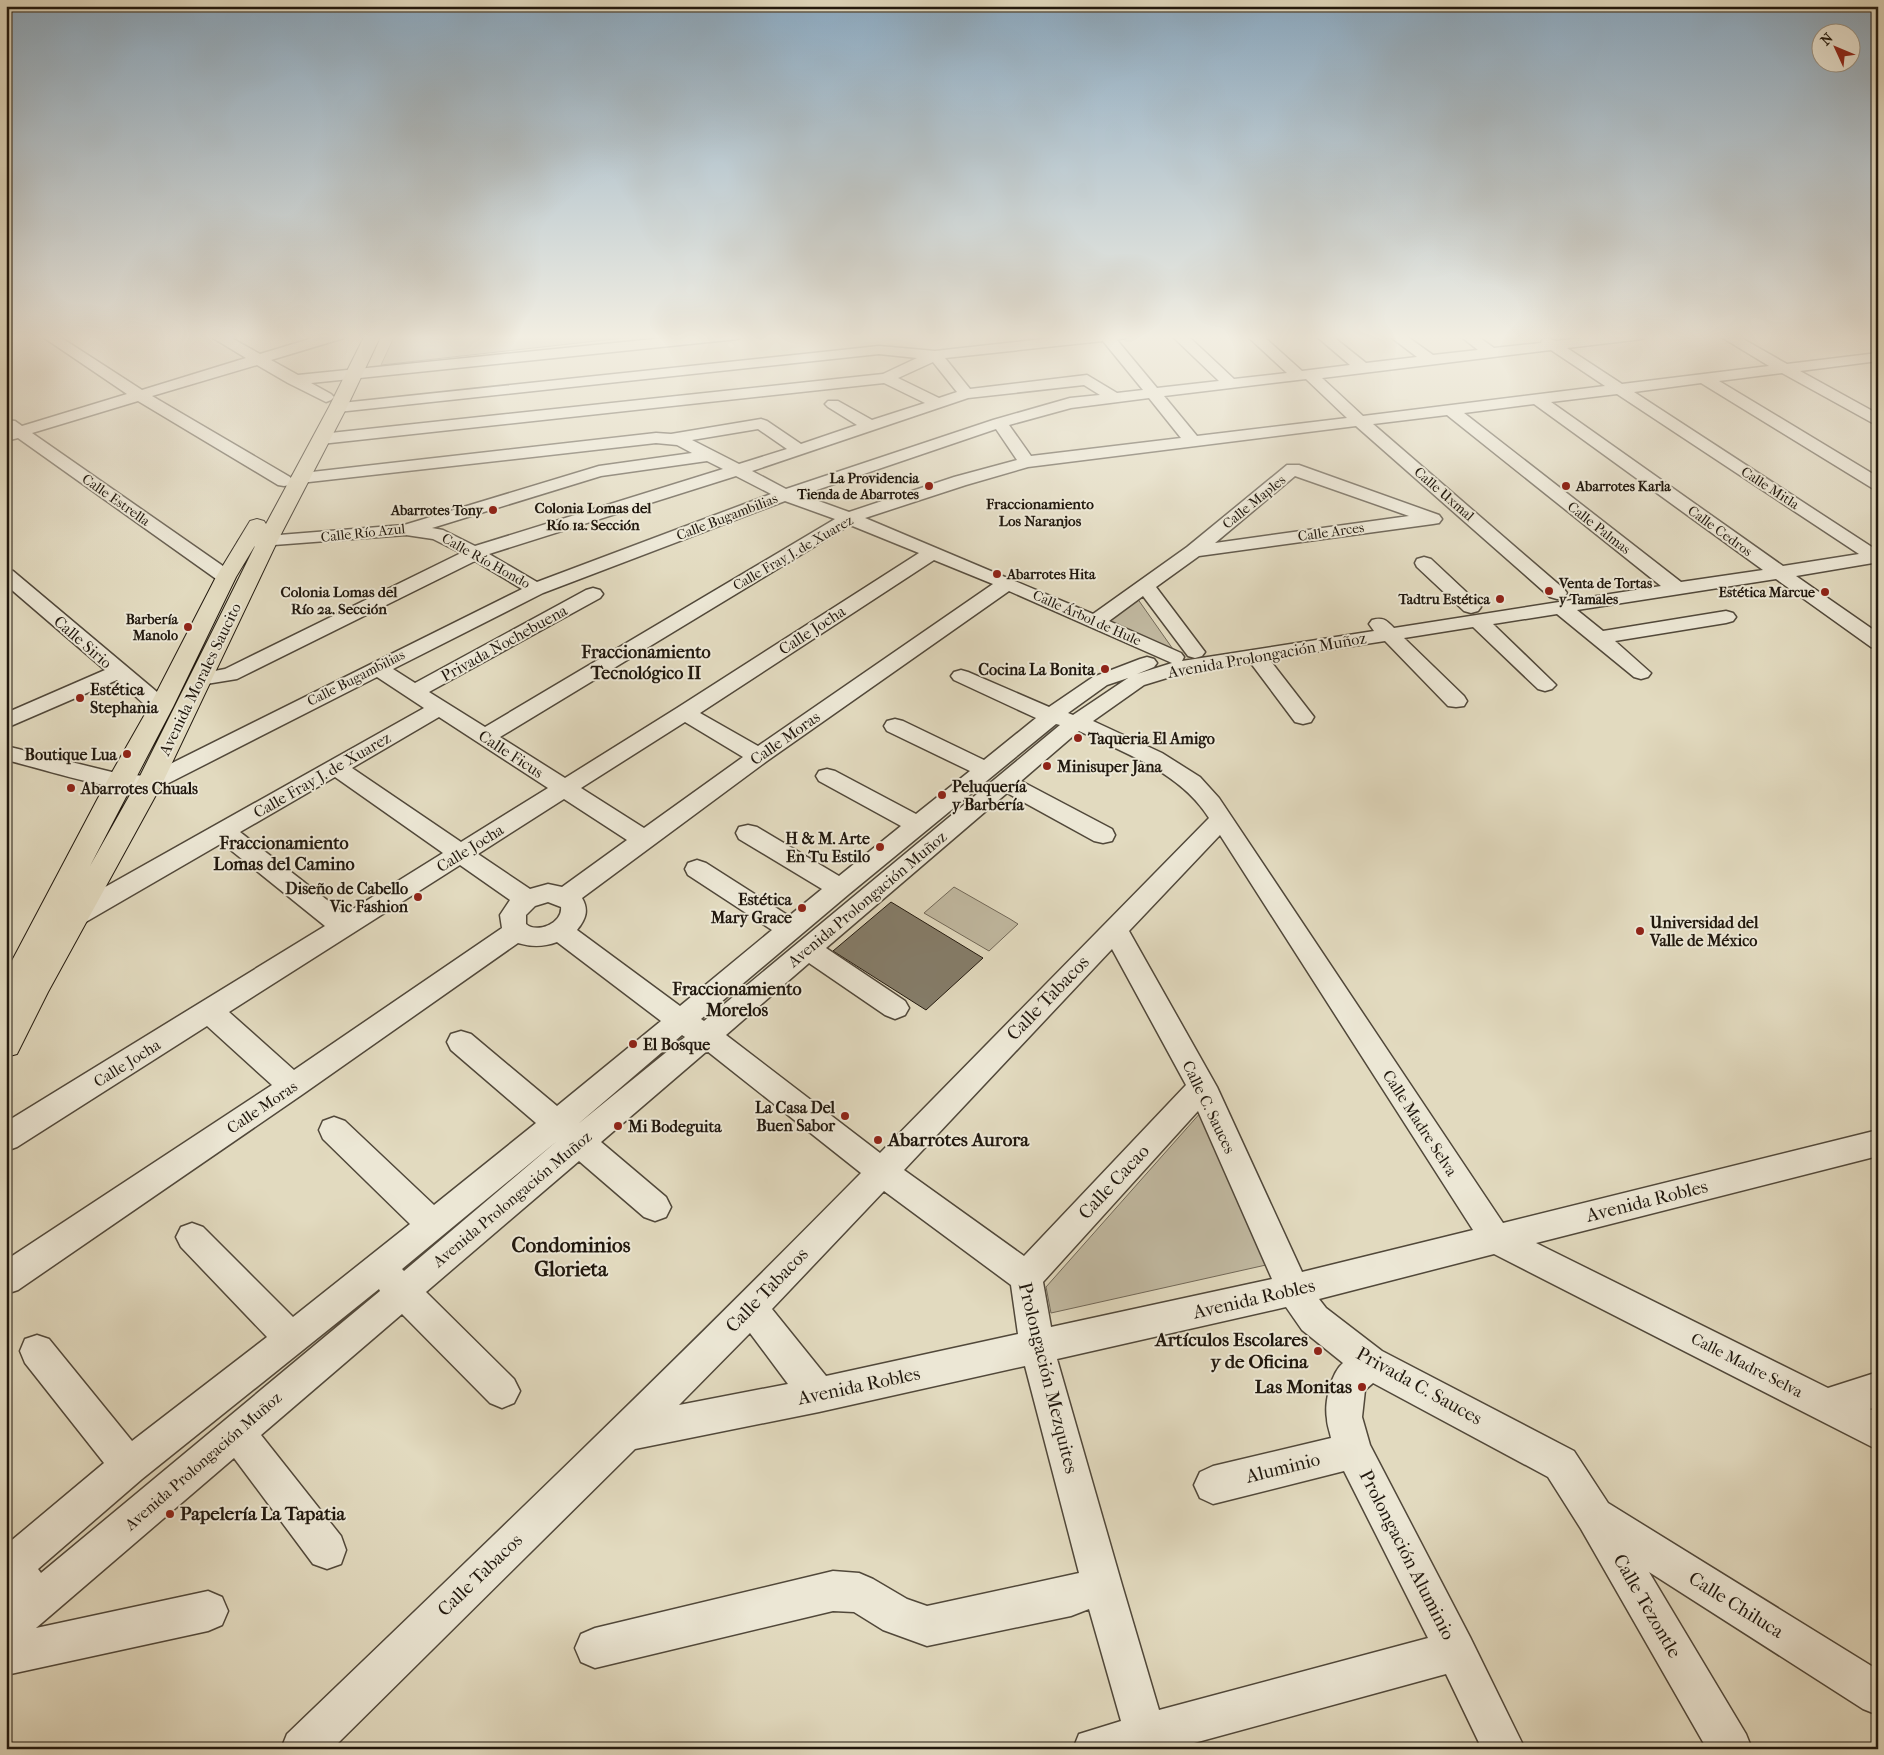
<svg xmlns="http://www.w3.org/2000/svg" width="1884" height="1755" font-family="'IM FELL French Canon',serif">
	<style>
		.green { fill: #c1b9a1; stroke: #716858 }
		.building { fill: #857d6a; stroke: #21180e }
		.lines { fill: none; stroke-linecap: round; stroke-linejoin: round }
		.minor-casing { stroke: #51483a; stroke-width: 3 }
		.major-casing { stroke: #21180e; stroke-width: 2 }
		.minor { fill: #ece7d5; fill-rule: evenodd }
		.major { fill: #e2dabf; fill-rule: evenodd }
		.poi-dot { fill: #8f2418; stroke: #ece7d5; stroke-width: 2 }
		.labels { text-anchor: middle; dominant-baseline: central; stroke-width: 4; stroke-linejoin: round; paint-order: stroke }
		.far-poi-label { font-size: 14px; font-weight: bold; fill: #21180e; stroke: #ece7d5; text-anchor: end }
		.far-street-label { font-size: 14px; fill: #21180e; stroke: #ece7d5 }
		.far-neighbourhood-label { font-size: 15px; font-weight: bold; fill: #21180e; stroke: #ece7d5 }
		.street-label { font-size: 16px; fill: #21180e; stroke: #ece7d5 }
		.poi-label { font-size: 16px; font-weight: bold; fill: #21180e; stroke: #ece7d5; text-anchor: start }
		.neighbourhood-label { font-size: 18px; font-weight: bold; fill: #21180e; stroke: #ece7d5 }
		.near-street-label { font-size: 19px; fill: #21180e; stroke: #ece7d5 }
		.near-poi-label { font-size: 19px; font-weight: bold; fill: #21180e; stroke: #ece7d5; text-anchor: start }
		.near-neighbourhood-label { font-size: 21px; font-weight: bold; fill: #21180e; stroke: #ece7d5 }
	</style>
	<rect width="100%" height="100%" fill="#e2dabf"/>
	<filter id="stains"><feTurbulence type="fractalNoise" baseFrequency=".004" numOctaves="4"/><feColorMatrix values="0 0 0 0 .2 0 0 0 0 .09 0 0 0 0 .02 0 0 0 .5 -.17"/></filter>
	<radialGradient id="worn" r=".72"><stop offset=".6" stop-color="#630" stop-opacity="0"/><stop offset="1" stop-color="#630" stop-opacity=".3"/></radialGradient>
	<g class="green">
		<polygon points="395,335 650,335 381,365"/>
		<polygon points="1137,598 1175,652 1105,622"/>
		<polygon points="954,887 1010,919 1018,924 989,951 924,913"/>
		<polygon points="1202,1111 1275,1263 1051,1313 1046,1287"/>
	</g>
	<polygon class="building" points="891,902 983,958 926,1010 833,951"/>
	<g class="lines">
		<g class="minor-casing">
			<g id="minor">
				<polygon points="40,335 57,335 142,390 246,358 208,335 226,335 260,354 323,335 346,335 344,338 271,360 298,375 694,335 745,335 738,339 311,383 331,394 334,397 331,400 326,402 288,383 257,365 152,396 290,477 293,481 290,485 284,486 278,485 138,401 32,433 233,573 235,577 233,581 226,583 219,581 18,438 6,441 6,420 15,421 22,426 127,394"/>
				<path d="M 1079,335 L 1127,335 L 1125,338 L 1117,340 L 1157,388 L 1219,381 L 1171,335 L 1187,335 L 1234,379 L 1287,373 L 1246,335 L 1262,335 L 1302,371 L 1350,365 L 1315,335 L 1331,335 L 1366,363 L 1417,357 L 1388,335 L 1405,335 L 1433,355 L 1478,350 L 1459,335 L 1476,335 L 1494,348 L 1541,343 L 1543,339 L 1548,338 L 1556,341 L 1604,335 L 1649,335 L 1642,339 L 1567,348 L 1622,384 L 1769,366 L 1718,335 L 1736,335 L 1787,364 L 1878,353 L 1878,361 L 1800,371 L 1878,414 L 1878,426 L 1782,373 L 1719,381 L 1878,477 L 1878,489 L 1872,488 L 1701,383 L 1634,392 L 1878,551 L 1878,565 L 1873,563 L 1796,576 L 1878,633 L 1878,649 L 1871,647 L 1776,579 L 1577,610 L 1603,631 L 1726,611 L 1733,613 L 1736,617 L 1733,621 L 1726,623 L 1615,641 L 1651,673 L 1648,677 L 1641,679 L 1634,677 L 1557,614 L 1493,624 L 1552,681 L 1556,685 L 1552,689 L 1545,691 L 1538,689 L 1473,627 L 1404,638 L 1464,696 L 1467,701 L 1464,706 L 1456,707 L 1448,706 L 1385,641 L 1269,659 L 1314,717 L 1311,722 L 1303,724 L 1295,722 L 1250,662 L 1180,674 L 1144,685 L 1093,721 L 1162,753 L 1200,777 L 1219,798 L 1503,1223 L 1878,1130 L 1878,1156 L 1536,1243 L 1828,1388 L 1878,1372 L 1878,1406 L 1870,1409 L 1878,1413 L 1878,1450 L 1494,1254 L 1319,1299 L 1326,1308 L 1382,1351 L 1574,1451 L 1608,1503 L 1878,1670 L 1878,1715 L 1863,1709 L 1649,1572 L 1746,1734 L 1752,1749 L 1707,1749 L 1581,1529 L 1548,1477 L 1373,1383 L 1365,1390 L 1362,1417 L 1370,1445 L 1470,1637 L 1525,1749 L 1482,1749 L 1446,1674 L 1172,1749 L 1073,1749 L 1079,1734 L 1121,1721 L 1089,1609 L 1071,1616 L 927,1646 L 883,1630 L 854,1612 L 833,1611 L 595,1668 L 581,1662 L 575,1648 L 581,1634 L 595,1628 L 833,1571 L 859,1573 L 873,1579 L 907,1599 L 927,1606 L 1079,1573 L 1025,1366 L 819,1412 L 635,1449 L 332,1749 L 281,1749 L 287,1734 C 480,1549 673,1364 861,1173 L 707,1051 L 601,1142 L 666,1197 L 671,1207 L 666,1217 L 655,1221 L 644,1217 L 579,1161 L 426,1292 L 514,1379 L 520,1391 L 514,1403 L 502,1408 L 490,1403 L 402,1314 L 261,1435 L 341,1536 L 346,1550 L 341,1564 L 327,1569 L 313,1564 L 234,1458 L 36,1628 L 208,1591 L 222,1597 L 228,1611 L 222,1625 L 208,1631 L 6,1675 L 6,1602 L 12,1597 L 6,1590 L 6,1545 L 104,1463 L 25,1363 L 20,1351 L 25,1339 L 37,1335 L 49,1339 L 132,1441 L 267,1337 L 181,1247 L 176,1237 L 181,1227 L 192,1223 L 203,1227 L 293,1317 L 410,1224 L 323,1139 L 319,1130 L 323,1121 L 334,1117 L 345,1121 L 434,1205 L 536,1123 L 451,1050 L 447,1042 L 451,1034 L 461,1031 L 471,1034 L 557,1106 L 661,1021 L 557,942 C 543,947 532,947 518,943 L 303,1094 L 18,1290 L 6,1294 L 6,1260 L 272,1085 L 207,1026 L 17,1147 L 6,1151 L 6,1122 L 325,926 L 222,843 L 84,923 L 75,925 L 66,923 L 62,916 L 66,909 L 424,708 L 377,677 L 157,789 C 128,797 40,768 6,760 L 6,746 L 120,774 L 146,776 L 522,589 L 475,561 L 237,679 L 200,685 L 193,683 L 189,679 L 193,675 L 225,669 L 461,553 L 433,539 L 406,535 L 247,547 L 241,546 L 238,542 L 241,538 L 404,525 L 599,466 L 692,453 L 677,445 L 656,443 L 300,483 L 294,482 L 291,478 L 294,474 L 656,433 L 671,434 L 761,419 L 767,421 L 801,444 L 857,425 L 828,407 L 825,404 L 828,401 L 838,401 L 872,420 L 925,403 L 884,383 L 321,444 L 315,442 L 313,439 L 315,436 L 321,434 L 883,374 L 917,358 L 879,354 L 338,412 L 332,410 L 330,407 L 332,404 L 879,346 L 935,351 ZM 1103,341 L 1143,390 L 1117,393 L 1087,375 L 970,389 L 945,358 ZM 1551,350 L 1605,386 L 1363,416 L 1322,378 ZM 933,362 L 957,392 L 939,398 L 898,378 ZM 1306,379 L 1347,418 L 1197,436 L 1164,396 ZM 1084,385 L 1100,395 L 1070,398 L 993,420 L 786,489 L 752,471 L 968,398 ZM 1617,394 L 1859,554 L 1783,566 L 1551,402 ZM 1149,398 L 1181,438 L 1031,456 L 1009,425 L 1071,408 ZM 1534,404 L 1763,570 L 1681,582 L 1464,413 ZM 1447,415 L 1661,586 L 1394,628 C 1386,620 1383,617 1372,620 L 1369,624 L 1374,631 L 1182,661 L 1184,657 L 1181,653 L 1109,621 L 1143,596 L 1188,656 L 1195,658 L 1202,656 L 1205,652 L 1156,587 L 1199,556 L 1433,524 L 1439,523 L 1442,519 L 1439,515 L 1299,465 L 1287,465 L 1187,547 L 1093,614 L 865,518 L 966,485 L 1028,467 L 1356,426 L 1550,597 L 1557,599 L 1564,597 L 1567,593 L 1564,589 L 1373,424 ZM 758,429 L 787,449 L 739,464 L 692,440 ZM 996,429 L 1017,460 L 954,477 L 849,512 L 802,495 ZM 707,461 L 723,469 L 475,546 L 443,530 L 432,528 L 601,476 ZM 736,476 L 771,494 L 537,582 L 489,554 ZM 1295,476 L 1409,516 L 1215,543 ZM 785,501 L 835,519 L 485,727 L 429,692 L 600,598 L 603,594 L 600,590 L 593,588 L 586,590 L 415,683 L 393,669 L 543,593 ZM 850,525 L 919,553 L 677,708 L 565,778 L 500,737 ZM 934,560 L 993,584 L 758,746 L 700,713 ZM 1009,591 L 1172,663 L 1137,674 L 1154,667 L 1157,663 L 1154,659 L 1147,657 L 1140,659 L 1093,677 L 1049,707 L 968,672 L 961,670 L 954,672 L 951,676 L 954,680 L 1036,718 L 984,760 L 903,721 L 895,719 L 887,721 L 884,726 L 887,731 L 970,771 L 916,814 L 835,771 L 827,769 L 819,771 L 816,776 L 819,781 L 901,826 L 839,876 L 757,827 L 748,825 L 739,827 L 736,833 L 739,839 L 822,889 L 789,916 L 706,863 L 697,860 L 688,863 L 685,869 L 688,875 L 772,930 L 680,1006 L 577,930 C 586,919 589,910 582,898 L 767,761 ZM 1128,678 L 1073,715 L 1068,713 L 1107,685 ZM 439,717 L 548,788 L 461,842 L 352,768 ZM 685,722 L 743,757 L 644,828 L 581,788 ZM 1056,724 L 1060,725 L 704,1021 L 701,1019 L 849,894 ZM 1079,731 C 1126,754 1180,772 1209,818 L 880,1153 L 726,1035 L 809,963 L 885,1015 L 895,1019 L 905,1015 L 909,1008 L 905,1001 L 826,948 L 1007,793 L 1094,841 L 1103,843 L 1112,841 L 1115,835 L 1112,829 L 1021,781 ZM 335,777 L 443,853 L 345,914 L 240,832 ZM 564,799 L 627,840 L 562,887 L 548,884 L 530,889 L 478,854 ZM 1220,835 L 1473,1230 L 1302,1272 L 1217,1087 L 1129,931 ZM 460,865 L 510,900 L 500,915 L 502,928 L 294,1070 L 229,1012 ZM 548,902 L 561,907 C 563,923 537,934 526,924 L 526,915 L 535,906 ZM 1112,949 L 1186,1085 L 1024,1256 L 904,1170 ZM 682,1035 L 685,1037 L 578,1124 ZM 1198,1111 L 1272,1279 L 1051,1327 L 1043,1282 ZM 557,1141 L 404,1271 L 402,1269 ZM 884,1191 L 1011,1285 L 1018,1334 L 826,1376 L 772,1309 ZM 379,1289 L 380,1291 L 41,1573 L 38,1569 L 142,1479 ZM 1286,1307 L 1302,1330 L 1343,1363 C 1331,1373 1324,1403 1327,1419 C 1327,1425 1330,1432 1331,1438 L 1213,1466 L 1200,1472 L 1194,1485 L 1200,1498 L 1213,1504 L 1344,1471 L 1428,1638 L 1159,1710 L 1122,1585 L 1057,1359 ZM 750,1333 L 788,1384 L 679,1405 Z"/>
				<polygon points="1424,557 1431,559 1478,603 1481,607 1478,611 1471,613 1464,611 1417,567 1415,563 1417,559"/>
				<polygon points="6,569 13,571 169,702 172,707 169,712 161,713 153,712 117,680 6,728 6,713 105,670 6,585"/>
			</g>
		</g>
		<g class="major-casing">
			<path id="major" d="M 365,335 L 381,335 L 347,407 L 277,542 L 162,784 L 48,992 L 17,1054 L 6,1057 L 6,972 L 107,781 L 149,707 L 216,577 L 250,521 L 257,519 L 264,521 L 266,524 L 329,407 ZM 257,542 L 136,784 L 90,866 L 173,707 L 236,577 Z"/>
		</g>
		<use href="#minor" class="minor"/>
		<use href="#major" class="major"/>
	</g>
	<linearGradient id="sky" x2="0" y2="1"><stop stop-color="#8ba9c0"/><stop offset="0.58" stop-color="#f2eee2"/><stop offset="1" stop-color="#f2eee2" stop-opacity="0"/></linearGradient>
	<rect width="1884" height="581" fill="url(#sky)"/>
	<g class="poi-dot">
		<circle cx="929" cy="486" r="5"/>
		<circle cx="1566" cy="486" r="5"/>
		<circle cx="493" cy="510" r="5"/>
		<circle cx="997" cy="574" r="5"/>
		<circle cx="1549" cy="591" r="5"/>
		<circle cx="1825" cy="592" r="5"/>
		<circle cx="1500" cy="599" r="5"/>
		<circle cx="188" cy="627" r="5"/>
		<circle cx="1105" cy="669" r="5"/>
		<circle cx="80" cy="698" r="5"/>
		<circle cx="1078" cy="738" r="5"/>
		<circle cx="127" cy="754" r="5"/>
		<circle cx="1047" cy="766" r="5"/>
		<circle cx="71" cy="788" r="5"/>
		<circle cx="942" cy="795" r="5"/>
		<circle cx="880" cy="847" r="5"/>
		<circle cx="418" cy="897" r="5"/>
		<circle cx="802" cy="908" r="5"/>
		<circle cx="1640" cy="931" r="5"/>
		<circle cx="633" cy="1044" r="5"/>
		<circle cx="845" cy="1116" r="5"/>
		<circle cx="618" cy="1126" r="5"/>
		<circle cx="878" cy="1140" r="5"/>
		<circle cx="1318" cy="1351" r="5"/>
		<circle cx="1362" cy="1387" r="5"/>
		<circle cx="170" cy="1514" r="5"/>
	</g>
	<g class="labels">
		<g class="far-poi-label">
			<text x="919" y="478">La Providencia<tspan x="919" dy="16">Tienda de Abarrotes</tspan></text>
			<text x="1576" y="486" text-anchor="start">Abarrotes Karla</text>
			<text x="483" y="510">Abarrotes Tony</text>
			<text x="1007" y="574" text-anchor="start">Abarrotes Hita</text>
			<text x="1559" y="583" text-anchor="start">Venta de Tortas<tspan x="1559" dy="16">y Tamales</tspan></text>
			<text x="1815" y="592">Estética Marcue</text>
			<text x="1490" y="599">Tadtru Estética</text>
			<text x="178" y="619">Barbería<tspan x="178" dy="16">Manolo</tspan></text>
		</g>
		<g class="far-street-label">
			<text transform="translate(1770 488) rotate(33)">Calle Mitla</text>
			<text transform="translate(1444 494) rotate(41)">Calle Uxmal</text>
			<text transform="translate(116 500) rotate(35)">Calle Estrella</text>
			<text transform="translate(1254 502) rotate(-39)">Calle Maples</text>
			<text transform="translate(727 517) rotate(-21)">Calle Bugambilias</text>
			<text transform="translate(1599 528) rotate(38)">Calle Palmas</text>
			<text transform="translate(1720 531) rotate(36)">Calle Cedros</text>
			<text transform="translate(1331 532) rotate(-8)">Calle Arces</text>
			<text transform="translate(363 533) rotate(-6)">Calle Río Azul</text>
			<text transform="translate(793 553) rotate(-30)">Calle Fray J. de Xuarez</text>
			<text transform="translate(486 561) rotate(29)">Calle Río Hondo</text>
			<text transform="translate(1087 618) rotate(24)">Calle Árbol de Hule</text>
			<text transform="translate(356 678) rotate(-27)">Calle Bugambilias</text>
		</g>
		<g class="far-neighbourhood-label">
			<text x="1040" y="504">Fraccionamiento<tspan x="1040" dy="17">Los Naranjos</tspan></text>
			<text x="593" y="508">Colonia Lomas del<tspan x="593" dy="17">Río 1a. Sección</tspan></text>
			<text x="339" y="592">Colonia Lomas del<tspan x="339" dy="17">Río 2a. Sección</tspan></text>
		</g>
		<g class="street-label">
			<text transform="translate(812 630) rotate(-33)">Calle Jocha</text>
			<text transform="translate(83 642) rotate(41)">Calle Sirio</text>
			<text transform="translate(504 643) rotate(-29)">Privada Nochebuena</text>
			<text transform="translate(1267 655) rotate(-10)">Avenida Prolongación Muñoz</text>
			<text transform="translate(200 679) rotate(-64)">Avenida Morales Saucito</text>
			<text transform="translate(785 738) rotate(-35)">Calle Moras</text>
			<text transform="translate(511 754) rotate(33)">Calle Ficus</text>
			<text transform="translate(322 775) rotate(-30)">Calle Fray J. de Xuarez</text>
			<text transform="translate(470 848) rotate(-32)">Calle Jocha</text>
			<text transform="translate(867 899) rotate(-40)">Avenida Prolongación Muñoz</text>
			<text transform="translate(127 1063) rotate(-32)">Calle Jocha</text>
			<text transform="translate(262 1107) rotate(-34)">Calle Moras</text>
			<text transform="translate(1209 1107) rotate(64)">Calle C. Sauces</text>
			<text transform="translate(1420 1123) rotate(57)">Calle Madre Selva</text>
			<text transform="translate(512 1199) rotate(-40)">Avenida Prolongación Muñoz</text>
			<text transform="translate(1747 1365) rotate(27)">Calle Madre Selva</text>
			<text transform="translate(203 1461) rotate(-41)">Avenida Prolongación Muñoz</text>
		</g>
		<g class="poi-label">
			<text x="1095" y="669" text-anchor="end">Cocina La Bonita</text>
			<text x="90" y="689">Estética<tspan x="90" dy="18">Stephania</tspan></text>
			<text x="1088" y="738">Taqueria El Amigo</text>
			<text x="117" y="754" text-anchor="end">Boutique Lua</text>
			<text x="1057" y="766">Minisuper Jana</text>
			<text x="952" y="786">Peluquería<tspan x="952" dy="18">y Barbería</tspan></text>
			<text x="81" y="788">Abarrotes Chuals</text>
			<text x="870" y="838" text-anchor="end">H &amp; M. Arte<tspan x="870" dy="18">En Tu Estilo</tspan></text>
			<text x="408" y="888" text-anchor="end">Diseño de Cabello<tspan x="408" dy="18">Vic Fashion</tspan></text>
			<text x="792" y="899" text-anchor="end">Estética<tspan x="792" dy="18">Mary Grace</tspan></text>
			<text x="1650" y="922">Universidad del<tspan x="1650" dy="18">Valle de México</tspan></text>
			<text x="643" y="1044">El Bosque</text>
			<text x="835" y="1107" text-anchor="end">La Casa Del<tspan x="835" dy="18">Buen Sabor</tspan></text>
			<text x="628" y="1126">Mi Bodeguita</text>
		</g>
		<g class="neighbourhood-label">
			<text x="646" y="652">Fraccionamiento<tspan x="646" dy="21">Tecnológico II</tspan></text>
			<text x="284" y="843">Fraccionamiento<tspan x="284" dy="21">Lomas del Camino</tspan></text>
			<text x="737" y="989">Fraccionamiento<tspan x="737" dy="21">Morelos</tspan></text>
		</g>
		<g class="near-street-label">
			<text transform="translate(1048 998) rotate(-46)">Calle Tabacos</text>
			<text transform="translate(1114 1182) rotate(-47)">Calle Cacao</text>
			<text transform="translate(1647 1201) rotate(-14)">Avenida Robles</text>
			<text transform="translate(767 1290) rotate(-46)">Calle Tabacos</text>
			<text transform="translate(1254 1299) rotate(-13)">Avenida Robles</text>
			<text transform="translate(1048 1378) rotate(76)">Prolongación Mezquites</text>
			<text transform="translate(859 1386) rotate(-12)">Avenida Robles</text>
			<text transform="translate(1419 1386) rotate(29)">Privada C. Sauces</text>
			<text transform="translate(1283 1468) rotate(-14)">Aluminio</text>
			<text transform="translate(1407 1555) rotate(63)">Prolongación Aluminio</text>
			<text transform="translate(480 1575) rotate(-44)">Calle Tabacos</text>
			<text transform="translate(1736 1605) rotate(32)">Calle Chiluca</text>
			<text transform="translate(1647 1606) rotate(60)">Calle Tezontle</text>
		</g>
		<g class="near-poi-label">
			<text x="888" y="1140">Abarrotes Aurora</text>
			<text x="1308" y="1340" text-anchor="end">Artículos Escolares<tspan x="1308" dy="22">y de Oficina</tspan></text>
			<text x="1352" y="1387" text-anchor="end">Las Monitas</text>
			<text x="180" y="1514">Papelería La Tapatia</text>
		</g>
		<g class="near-neighbourhood-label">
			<text x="571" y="1245">Condominios<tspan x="571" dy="24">Glorieta</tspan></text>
		</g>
	</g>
	<rect width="1884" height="1755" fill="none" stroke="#e2dabf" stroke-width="25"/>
	<rect x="8" y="8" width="1869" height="1740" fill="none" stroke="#21180e" stroke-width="2.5"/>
	<rect x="12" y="12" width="1859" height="1730" fill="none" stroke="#21180e"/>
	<g transform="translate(1836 48) rotate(314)"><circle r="24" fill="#ece7d5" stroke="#9b9485"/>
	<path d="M0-4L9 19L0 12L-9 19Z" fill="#8f2418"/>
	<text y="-8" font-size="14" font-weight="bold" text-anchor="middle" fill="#21180e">N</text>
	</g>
	<rect width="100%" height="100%" filter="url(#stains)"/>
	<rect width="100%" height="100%" fill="url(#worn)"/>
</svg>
